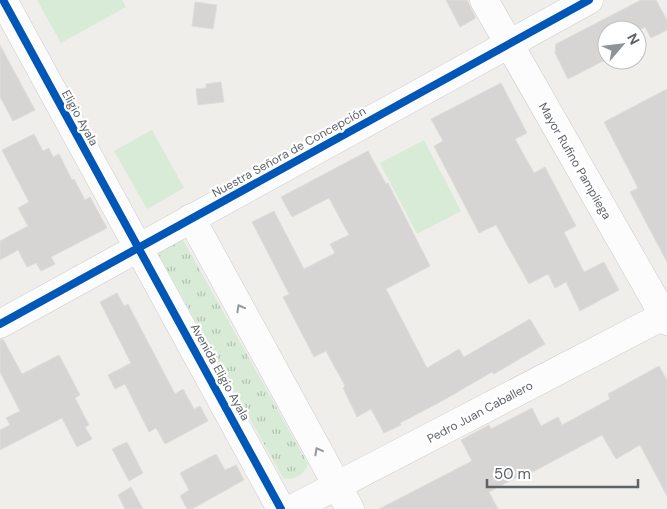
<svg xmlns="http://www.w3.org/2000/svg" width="667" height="509" font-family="'DM Sans',sans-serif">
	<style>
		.park { fill: url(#park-tufts) }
		.pitch { fill: #d8ebd6 }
		.building { fill: #d6d5d3; stroke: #deddd9 }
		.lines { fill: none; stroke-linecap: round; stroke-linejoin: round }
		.minor-casing { stroke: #cbcccc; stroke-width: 29 }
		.minor { stroke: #fdfcfc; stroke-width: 28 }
		.cycleway-casing { stroke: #fff; stroke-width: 11 }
		.cycleway { stroke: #0057b8; stroke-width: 8 }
		.oneway { stroke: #96999c }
		.labels { text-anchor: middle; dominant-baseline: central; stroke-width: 4.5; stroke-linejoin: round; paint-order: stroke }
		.street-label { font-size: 12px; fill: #5f6368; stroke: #fff }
	</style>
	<defs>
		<pattern id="park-tufts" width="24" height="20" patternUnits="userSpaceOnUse" patternTransform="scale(1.25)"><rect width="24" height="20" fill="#d8ebd6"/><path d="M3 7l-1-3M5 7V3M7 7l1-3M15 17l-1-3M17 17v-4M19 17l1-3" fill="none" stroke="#b2c2b1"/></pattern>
	</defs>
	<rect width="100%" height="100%" fill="#efeeea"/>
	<path class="park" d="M 182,238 L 308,464 C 304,475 294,481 283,478 L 157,252 Z"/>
	<g class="pitch">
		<polygon points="37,0 122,0 126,7 61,43"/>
		<polygon points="152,130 184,188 147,209 114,151"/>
		<polygon points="424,140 461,211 417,234 380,163"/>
	</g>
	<g class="building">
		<polygon points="446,0 467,0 476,18 460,27"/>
		<polygon points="641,0 656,0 667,20 667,30 651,38 645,27 637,31 607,30 607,47 602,49 607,59 568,79 555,53 556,44"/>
		<polygon points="195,2 217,5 213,29 192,26"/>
		<polygon points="0,45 35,110 13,121 0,97"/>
		<polygon points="221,82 224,102 198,105 196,89 206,88 206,84"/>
		<polygon points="501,83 527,133 515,139 534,173 545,167 576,226 564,232 584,272 604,262 619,290 580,311 566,282 555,288 548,274 529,284 496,225 479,233 434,146 443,141 431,119"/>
		<polygon points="667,89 667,262 630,192 638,188 604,122"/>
		<polygon points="34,134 43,151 49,148 53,157 59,154 72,180 74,179 85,200 90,197 107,228 51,257 55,264 41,271 36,263 27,267 18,250 0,260 0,241 28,226 18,208 29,202 2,150"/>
		<polygon points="368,151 386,184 388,183 430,266 386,289 427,368 459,349 464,357 530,319 545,344 494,374 492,372 442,401 400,423 401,425 384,433 371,409 357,417 343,388 345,386 326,351 314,357 283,297 289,294 252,222 274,211 304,269 335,253 330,244 349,235 329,198 292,217 281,197"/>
		<polygon points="117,293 124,306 128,304 175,394 183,389 194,409 200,406 208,421 165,444 156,428 149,432 125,384 115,389 108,375 131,363 100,302"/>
		<polygon points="3,339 22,374 59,355 80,395 75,398 89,425 85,427 92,439 77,447 62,418 0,450 0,430 10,425 6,418 20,411 0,372 0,340"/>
		<polygon points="659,366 667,380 667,496 640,445 616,459 602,435 527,475 525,473 489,492 498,509 379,509 472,461 461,440 489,425 491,429 532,408 541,426 558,417 562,425 610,399 608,394"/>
		<polygon points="127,442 143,473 129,481 112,449"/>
		<polygon points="216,454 225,470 236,465 244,480 192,509 187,509 180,496 189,490 180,473"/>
		<polygon points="131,487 143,509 125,509 118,495"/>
	</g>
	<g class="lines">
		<g class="minor-casing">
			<g id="minor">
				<polyline points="3,0 281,509"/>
				<polyline points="484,0 667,321"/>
				<polyline points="191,218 350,509"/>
				<polyline points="0,324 589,0"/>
				<polyline points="292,509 667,314"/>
			</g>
		</g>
		<use href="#minor" class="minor"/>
		<g class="cycleway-casing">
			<g id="cycleway">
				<polyline points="3,0 281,509"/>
				<polyline points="0,324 589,0"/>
			</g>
		</g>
		<use href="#cycleway" class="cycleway"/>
	</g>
	<defs><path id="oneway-chevron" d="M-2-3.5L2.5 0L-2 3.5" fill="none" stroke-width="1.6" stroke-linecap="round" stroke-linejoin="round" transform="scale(1.25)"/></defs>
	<g class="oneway">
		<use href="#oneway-chevron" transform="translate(240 308) rotate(-119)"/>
		<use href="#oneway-chevron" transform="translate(318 451) rotate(-119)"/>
	</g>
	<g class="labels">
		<g class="street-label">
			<text transform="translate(80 118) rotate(61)">Eligio Ayala</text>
			<text transform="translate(289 152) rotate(-29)">Nuestra Señora de Concepción</text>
			<text transform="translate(575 161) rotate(60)">Mayor Rufino Pampliega</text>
			<text transform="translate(220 372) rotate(61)">Avenida Eligio Ayala</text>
			<text transform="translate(480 412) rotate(-28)">Pedro Juan Caballero</text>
		</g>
	</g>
	<g transform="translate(622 45) rotate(62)"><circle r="24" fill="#ffffff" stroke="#bfc1c3"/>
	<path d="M0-4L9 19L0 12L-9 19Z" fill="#919496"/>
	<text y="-8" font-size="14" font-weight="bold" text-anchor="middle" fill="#5f6368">N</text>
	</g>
	<path d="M487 479v8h151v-8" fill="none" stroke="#5f6368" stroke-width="2.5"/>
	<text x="494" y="479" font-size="15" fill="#5f6368" stroke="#ffffff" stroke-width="4" paint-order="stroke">50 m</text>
</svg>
